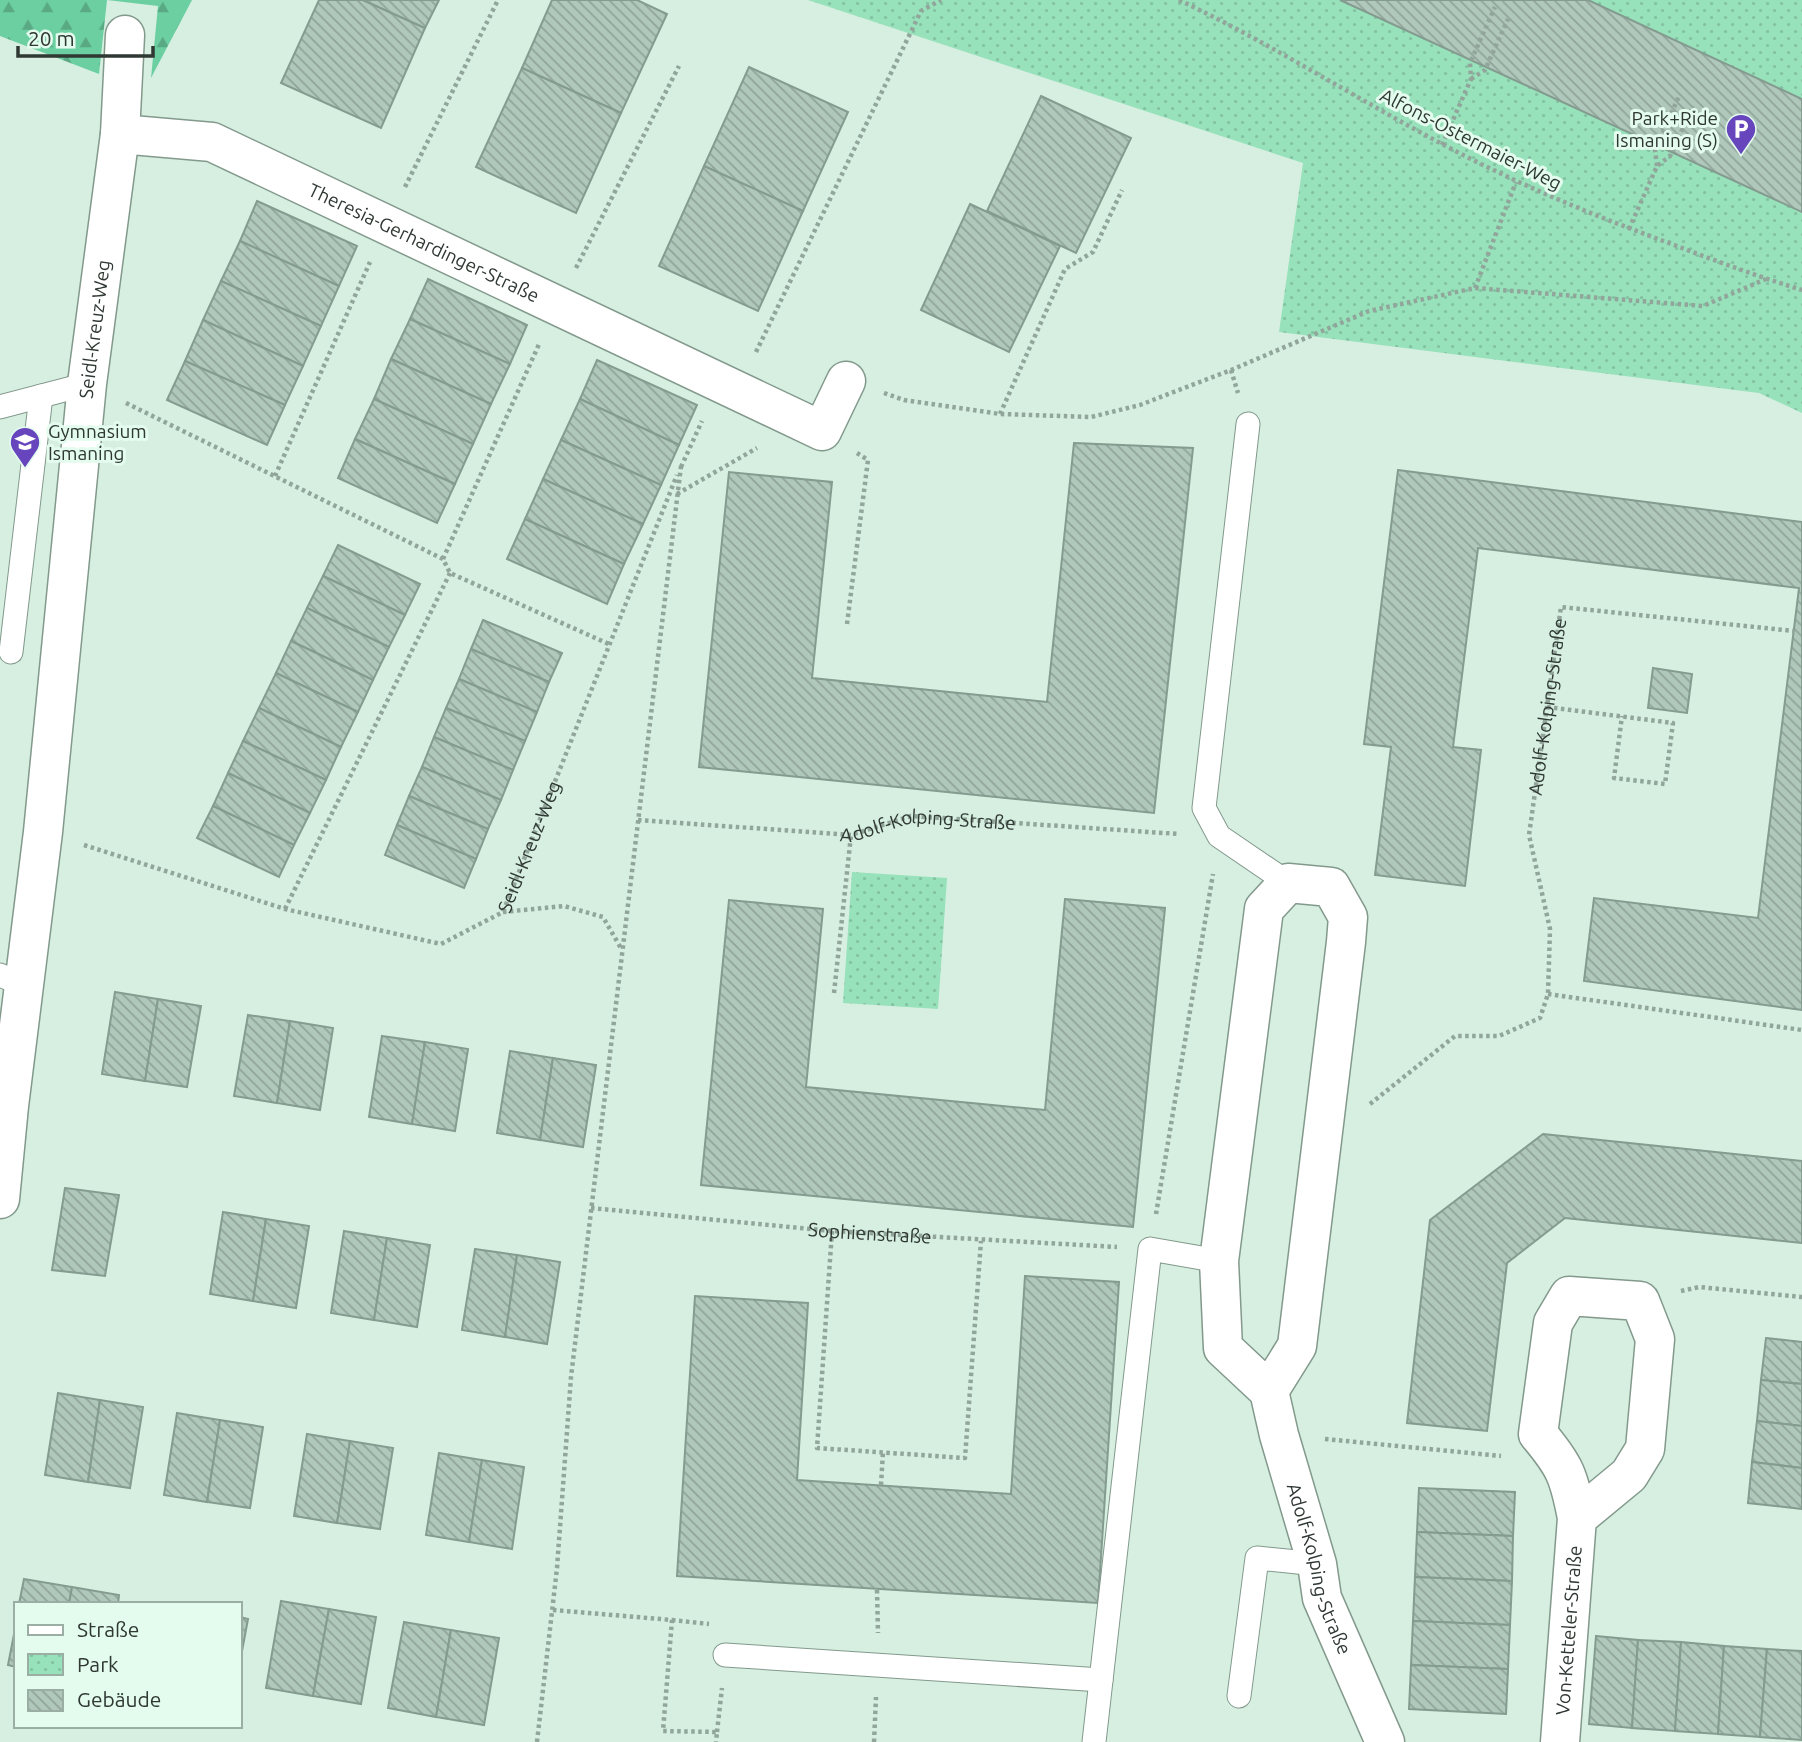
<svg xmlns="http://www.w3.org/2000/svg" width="1802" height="1742" font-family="Ubuntu,sans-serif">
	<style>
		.forest { fill: url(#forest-firs) }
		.park { fill: url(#park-dots) }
		.building { fill: url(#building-back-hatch); stroke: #849b8f; stroke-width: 2 }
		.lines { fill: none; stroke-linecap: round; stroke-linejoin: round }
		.service-casing { stroke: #82998c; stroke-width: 25 }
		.minor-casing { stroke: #82998c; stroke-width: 41 }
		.path { stroke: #92a59b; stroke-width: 4.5; stroke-dasharray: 3.5 3.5; stroke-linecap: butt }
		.service { stroke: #fff; stroke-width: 23 }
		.minor { stroke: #fff; stroke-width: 38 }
		.labels { text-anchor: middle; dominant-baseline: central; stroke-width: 6; stroke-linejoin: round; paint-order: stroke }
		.poi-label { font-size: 19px; fill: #2f3833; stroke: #e3fcee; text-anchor: end }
		.street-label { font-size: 19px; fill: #2f3833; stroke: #e3fcee }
	</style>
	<defs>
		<pattern id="forest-firs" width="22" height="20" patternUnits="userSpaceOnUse" patternTransform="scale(1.75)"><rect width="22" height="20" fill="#6ccfa1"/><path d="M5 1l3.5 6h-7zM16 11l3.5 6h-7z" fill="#59a984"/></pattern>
		<pattern id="park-dots" width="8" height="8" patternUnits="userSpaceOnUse" patternTransform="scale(1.75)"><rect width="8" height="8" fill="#97e1bb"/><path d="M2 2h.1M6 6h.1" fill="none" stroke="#82c2a1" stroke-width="1.8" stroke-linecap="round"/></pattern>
		<pattern id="building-back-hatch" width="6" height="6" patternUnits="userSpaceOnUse" patternTransform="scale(1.75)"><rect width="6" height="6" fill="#b0c8bb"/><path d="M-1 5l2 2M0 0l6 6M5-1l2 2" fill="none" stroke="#90a399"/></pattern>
	</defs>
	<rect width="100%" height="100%" fill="#d6efe1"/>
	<g class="forest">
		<polygon points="0,0 107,0 99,74 0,36"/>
		<polygon points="107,0 192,0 151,78 158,6"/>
	</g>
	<g class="park">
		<polygon points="808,0 1802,0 1802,413 1759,393 1279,332 1303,163"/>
		<polygon points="852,872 947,878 938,1009 843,1003"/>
	</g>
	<g class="building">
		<polygon points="319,0 363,0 425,28 381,128 281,83"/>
		<polygon points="363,0 439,0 425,28"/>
		<polygon points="552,0 637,0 667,14 621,113 522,68"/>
		<polygon points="1340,0 1588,0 1802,99 1802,212"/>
		<polygon points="749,67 848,112 803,211 704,166"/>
		<polygon points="522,68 621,113 576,213 476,167"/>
		<polygon points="1041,96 1131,138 1076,253 987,211"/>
		<polygon points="704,166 803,211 758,311 659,266"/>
		<polygon points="257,201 357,246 339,286 240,241"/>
		<polygon points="970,204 1060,246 1009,352 921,310"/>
		<polygon points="240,241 339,286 321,326 221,281"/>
		<polygon points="428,279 527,325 510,364 410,319"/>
		<polygon points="221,281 321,326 303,366 203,320"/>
		<polygon points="410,319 510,364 491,404 391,359"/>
		<polygon points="203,320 303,366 285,405 185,361"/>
		<polygon points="391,359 491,404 473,444 374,399"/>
		<polygon points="597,360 697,405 679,445 580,399"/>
		<polygon points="185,361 285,405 267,445 167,400"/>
		<polygon points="374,399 473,444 455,484 355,439"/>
		<polygon points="580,399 679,445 661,485 561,440"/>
		<polygon points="355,439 455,484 437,523 338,478"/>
		<polygon points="561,440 661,485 643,524 543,479"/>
		<polygon points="1074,443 1193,448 1154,813 699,767 729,472 832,482 812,678 1047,702"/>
		<polygon points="1398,470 1802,522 1802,1010 1584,981 1594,898 1758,918 1799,588 1478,548 1453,747 1481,750 1465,886 1375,875 1391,747 1364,744"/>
		<polygon points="543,479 643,524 624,564 525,519"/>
		<polygon points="525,519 624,564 607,604 507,559"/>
		<polygon points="338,545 420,584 405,615 323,576"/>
		<polygon points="323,576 405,615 389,647 307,608"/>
		<polygon points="307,608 389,647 373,680 291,641"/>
		<polygon points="483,620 562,653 549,682 471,649"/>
		<polygon points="291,641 373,680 358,712 276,673"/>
		<polygon points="471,649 549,682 537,712 459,679"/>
		<polygon points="1653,668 1692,674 1687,713 1648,708"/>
		<polygon points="276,673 358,712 341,747 259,708"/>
		<polygon points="459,679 537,712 525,741 446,708"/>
		<polygon points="259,708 341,747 326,780 243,741"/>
		<polygon points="446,708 525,741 513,770 434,737"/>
		<polygon points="434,737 513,770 501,800 422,767"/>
		<polygon points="243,741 326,780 310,813 228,773"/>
		<polygon points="422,767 501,800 488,829 409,796"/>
		<polygon points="228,773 310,813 294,845 213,806"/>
		<polygon points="409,796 488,829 476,859 397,825"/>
		<polygon points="213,806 294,845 279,877 197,838"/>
		<polygon points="397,825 476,859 464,888 385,855"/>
		<polygon points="1065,899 1165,908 1133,1227 701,1185 729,900 823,909 806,1087 1045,1110"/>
		<polygon points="115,992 158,999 145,1081 102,1074"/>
		<polygon points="158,999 201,1006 187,1087 145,1081"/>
		<polygon points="248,1015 290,1021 277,1103 234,1096"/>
		<polygon points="290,1021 333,1028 320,1110 277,1103"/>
		<polygon points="382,1036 425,1042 412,1124 369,1117"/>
		<polygon points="425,1042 468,1049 455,1131 412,1124"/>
		<polygon points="510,1051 553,1058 540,1140 497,1133"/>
		<polygon points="553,1058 596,1065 583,1147 540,1140"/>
		<polygon points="1543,1134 1802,1161 1802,1243 1565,1218 1507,1263 1487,1431 1407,1423 1430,1220"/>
		<polygon points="65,1188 119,1195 105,1276 52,1270"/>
		<polygon points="223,1212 266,1219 253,1301 210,1294"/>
		<polygon points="266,1219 309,1226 296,1308 253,1301"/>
		<polygon points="344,1231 387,1238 374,1320 331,1313"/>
		<polygon points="387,1238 430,1245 417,1327 374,1320"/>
		<polygon points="475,1249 517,1255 505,1337 462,1330"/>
		<polygon points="517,1255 560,1262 547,1344 505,1337"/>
		<polygon points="1025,1276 1119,1282 1098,1603 677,1576 695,1296 808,1303 797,1480 1011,1494"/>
		<polygon points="1766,1338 1802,1342 1802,1384 1761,1380"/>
		<polygon points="1761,1380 1802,1384 1802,1426 1757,1421"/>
		<polygon points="58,1393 100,1400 88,1482 45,1475"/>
		<polygon points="100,1400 143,1407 130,1488 88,1482"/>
		<polygon points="177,1413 220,1420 207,1502 164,1495"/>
		<polygon points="220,1420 263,1427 250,1508 207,1502"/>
		<polygon points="1757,1421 1802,1426 1802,1468 1752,1462"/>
		<polygon points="307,1434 350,1441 337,1523 294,1516"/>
		<polygon points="350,1441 393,1448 380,1529 337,1523"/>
		<polygon points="439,1453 482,1460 469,1542 426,1535"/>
		<polygon points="482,1460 524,1467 512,1549 469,1542"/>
		<polygon points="1752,1462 1802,1468 1802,1509 1748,1503"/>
		<polygon points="1419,1488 1515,1492 1513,1536 1417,1532"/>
		<polygon points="1417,1532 1513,1536 1512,1581 1415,1577"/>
		<polygon points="1415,1577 1512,1581 1510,1625 1413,1621"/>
		<polygon points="24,1579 72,1587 69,1604 19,1604"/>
		<polygon points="72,1587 119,1595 118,1604 69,1604"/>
		<polygon points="281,1601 329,1609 313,1696 266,1688"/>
		<polygon points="329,1609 376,1617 361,1704 313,1696"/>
		<polygon points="240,1617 248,1619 240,1662"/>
		<polygon points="1413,1621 1510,1625 1508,1669 1411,1665"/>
		<polygon points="404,1622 451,1630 436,1717 388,1708"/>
		<polygon points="16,1624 16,1667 8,1665"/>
		<polygon points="451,1630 499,1638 484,1725 436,1717"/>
		<polygon points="1596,1636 1638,1640 1632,1728 1589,1724"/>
		<polygon points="1638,1640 1681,1642 1675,1731 1632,1728"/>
		<polygon points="1681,1642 1724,1646 1718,1734 1675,1731"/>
		<polygon points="1724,1646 1767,1649 1760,1737 1718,1734"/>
		<polygon points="1767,1649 1802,1651 1802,1740 1760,1737"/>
		<polygon points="1411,1665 1508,1669 1506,1714 1409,1709"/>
	</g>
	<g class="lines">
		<g class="service-casing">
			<g id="service">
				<polyline points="0,407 87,384"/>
				<polyline points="1248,424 1204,808 1219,836 1288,883"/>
				<polyline points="11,652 41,396"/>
				<polyline points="0,975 24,985"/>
				<polyline points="725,1655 1101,1680"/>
				<polyline points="1239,1696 1257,1558 1317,1564"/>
				<polyline points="1094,1742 1150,1249 1219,1261"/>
			</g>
		</g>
		<g class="minor-casing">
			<g id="minor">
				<path id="s5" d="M 120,134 L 212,142 L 822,431 L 846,381"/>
				<path id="s6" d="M 0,1199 L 9,1106 L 43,832 L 87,384 L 120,134 L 125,35"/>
				<path id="s7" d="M 1269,1391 L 1297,1346 L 1346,942 L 1348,917 L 1331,887 L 1288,883 L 1264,909 L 1219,1261 L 1223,1348 L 1269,1391 L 1279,1435 L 1317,1564 L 1322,1598 L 1385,1742"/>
				<path id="s8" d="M 1560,1742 L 1577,1518 C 1569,1476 1565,1466 1538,1434 L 1553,1323 L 1569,1296 L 1640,1301 L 1655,1339 L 1645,1449 L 1629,1475 L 1577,1518"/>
			</g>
		</g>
		<g class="path">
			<path d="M 1179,0 C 1270,43 1355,98 1444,145 C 1519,185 1597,217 1677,246 C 1718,262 1760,277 1802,290"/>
			<polyline points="1471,79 1485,70 1508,19"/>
			<polyline points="1442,145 1471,79 1470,63 1495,7"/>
			<polyline points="1657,166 1655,150 1680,94"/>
			<polyline points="405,187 498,0"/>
			<polyline points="1629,229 1657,166 1670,156 1693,106"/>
			<polyline points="576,268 679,66"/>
			<polyline points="1475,288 1516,182"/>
			<polyline points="756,352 921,11 941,0"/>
			<polyline points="1231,370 1238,393"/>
			<polyline points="884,393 904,400 1000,414 1091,417 1140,405 1231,370 1369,311 1475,288 1703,306 1766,279"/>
			<polyline points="126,403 443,559 450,573 611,645"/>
			<polyline points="1000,414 1065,269 1093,252 1122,190"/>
			<polyline points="681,467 702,421"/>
			<polyline points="275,476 370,262"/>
			<polyline points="677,494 757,448"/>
			<polyline points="443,559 540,342"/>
			<polyline points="847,624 868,460 857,453"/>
			<polyline points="1547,707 1673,723 1665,784 1614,778 1622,716"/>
			<path id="s1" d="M 638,820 L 851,835 L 911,816 L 1179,834"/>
			<path id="s2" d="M 84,845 L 285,909 L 441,944 L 503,912 L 677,475"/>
			<polyline points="285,909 450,573"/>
			<polyline points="503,912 564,906 603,917 622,950"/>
			<polyline points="834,993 851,835"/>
			<polyline points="1548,994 1802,1030"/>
			<path id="s3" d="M 1370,1104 L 1455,1036 L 1499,1036 L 1540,1018 L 1548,994 L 1550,929 L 1529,835 L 1561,607 L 1794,631"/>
			<path id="s4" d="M 591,1208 L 832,1231 L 1117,1247"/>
			<polyline points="1156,1214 1213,874"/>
			<polyline points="832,1231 817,1448 965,1458 981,1241"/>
			<polyline points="1681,1291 1699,1287 1802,1297"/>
			<polyline points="1325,1439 1501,1456"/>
			<polyline points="881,1485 883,1452"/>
			<polyline points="877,1590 878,1633"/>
			<polyline points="553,1610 672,1620 663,1731 717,1732 716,1742"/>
			<polyline points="672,1620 709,1624"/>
			<polyline points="717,1732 722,1688"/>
			<polyline points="537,1742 557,1568 571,1377 681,466"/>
			<polyline points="874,1742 876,1697"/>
		</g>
		<use href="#service" class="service"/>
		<use href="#minor" class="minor"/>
	</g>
	<defs>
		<g id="parking-pin" transform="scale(1.575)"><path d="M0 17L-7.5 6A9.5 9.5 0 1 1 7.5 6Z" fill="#6645bd" stroke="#e3fcee"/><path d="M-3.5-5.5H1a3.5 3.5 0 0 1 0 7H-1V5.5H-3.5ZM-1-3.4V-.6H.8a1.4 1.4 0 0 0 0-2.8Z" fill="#fff"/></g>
		<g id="school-pin" transform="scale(1.575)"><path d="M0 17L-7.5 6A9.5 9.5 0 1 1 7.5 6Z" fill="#6645bd" stroke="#e3fcee"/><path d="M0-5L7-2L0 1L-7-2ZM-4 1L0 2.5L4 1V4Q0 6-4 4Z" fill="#fff"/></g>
	</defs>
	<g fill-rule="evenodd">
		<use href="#parking-pin" x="1741" y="129"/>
		<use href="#school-pin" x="25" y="442"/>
	</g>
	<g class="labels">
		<g class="poi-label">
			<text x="1718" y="118">Park+Ride<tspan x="1718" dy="22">Ismaning (S)</tspan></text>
			<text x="48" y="431" text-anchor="start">Gymnasium<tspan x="48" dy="22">Ismaning</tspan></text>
		</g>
		<g class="street-label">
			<text transform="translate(1471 139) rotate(27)">Alfons-Ostermaier-Weg</text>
			<text stroke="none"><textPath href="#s5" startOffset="327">Theresia-Gerhardinger-Straße</textPath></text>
			<text stroke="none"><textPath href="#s6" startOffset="875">Seidl-Kreuz-Weg</textPath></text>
			<text stroke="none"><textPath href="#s3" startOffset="514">Adolf-Kolping-Straße</textPath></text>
			<text stroke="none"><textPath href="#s1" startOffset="292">Adolf-Kolping-Straße</textPath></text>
			<text stroke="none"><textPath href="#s2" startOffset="511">Seidl-Kreuz-Weg</textPath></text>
			<text stroke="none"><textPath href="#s4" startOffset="280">Sophienstraße</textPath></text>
			<text stroke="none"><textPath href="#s7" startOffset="1288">Adolf-Kolping-Straße</textPath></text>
			<text stroke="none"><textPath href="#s8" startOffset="112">Von-Ketteler-Straße</textPath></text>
		</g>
	</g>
	<rect x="14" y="1602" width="228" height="126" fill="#e3fcee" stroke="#9baea3" stroke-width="2"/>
	<rect x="28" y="1625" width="35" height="10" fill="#ffffff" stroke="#9baea3" stroke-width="2"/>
	<text x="77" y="1637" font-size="21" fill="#2f3833">Straße</text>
	<rect x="28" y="1654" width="35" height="21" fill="url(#park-dots)" stroke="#9baea3" stroke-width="2"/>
	<text x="77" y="1672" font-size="21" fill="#2f3833">Park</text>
	<rect x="28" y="1690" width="35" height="21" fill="url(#building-back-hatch)" stroke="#9baea3" stroke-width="2"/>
	<text x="77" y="1707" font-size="21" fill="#2f3833">Gebäude</text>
	<path d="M18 46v10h135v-10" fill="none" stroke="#2f3833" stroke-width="3.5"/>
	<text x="28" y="46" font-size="21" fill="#2f3833" stroke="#e3fcee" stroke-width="5" paint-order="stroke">20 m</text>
</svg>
